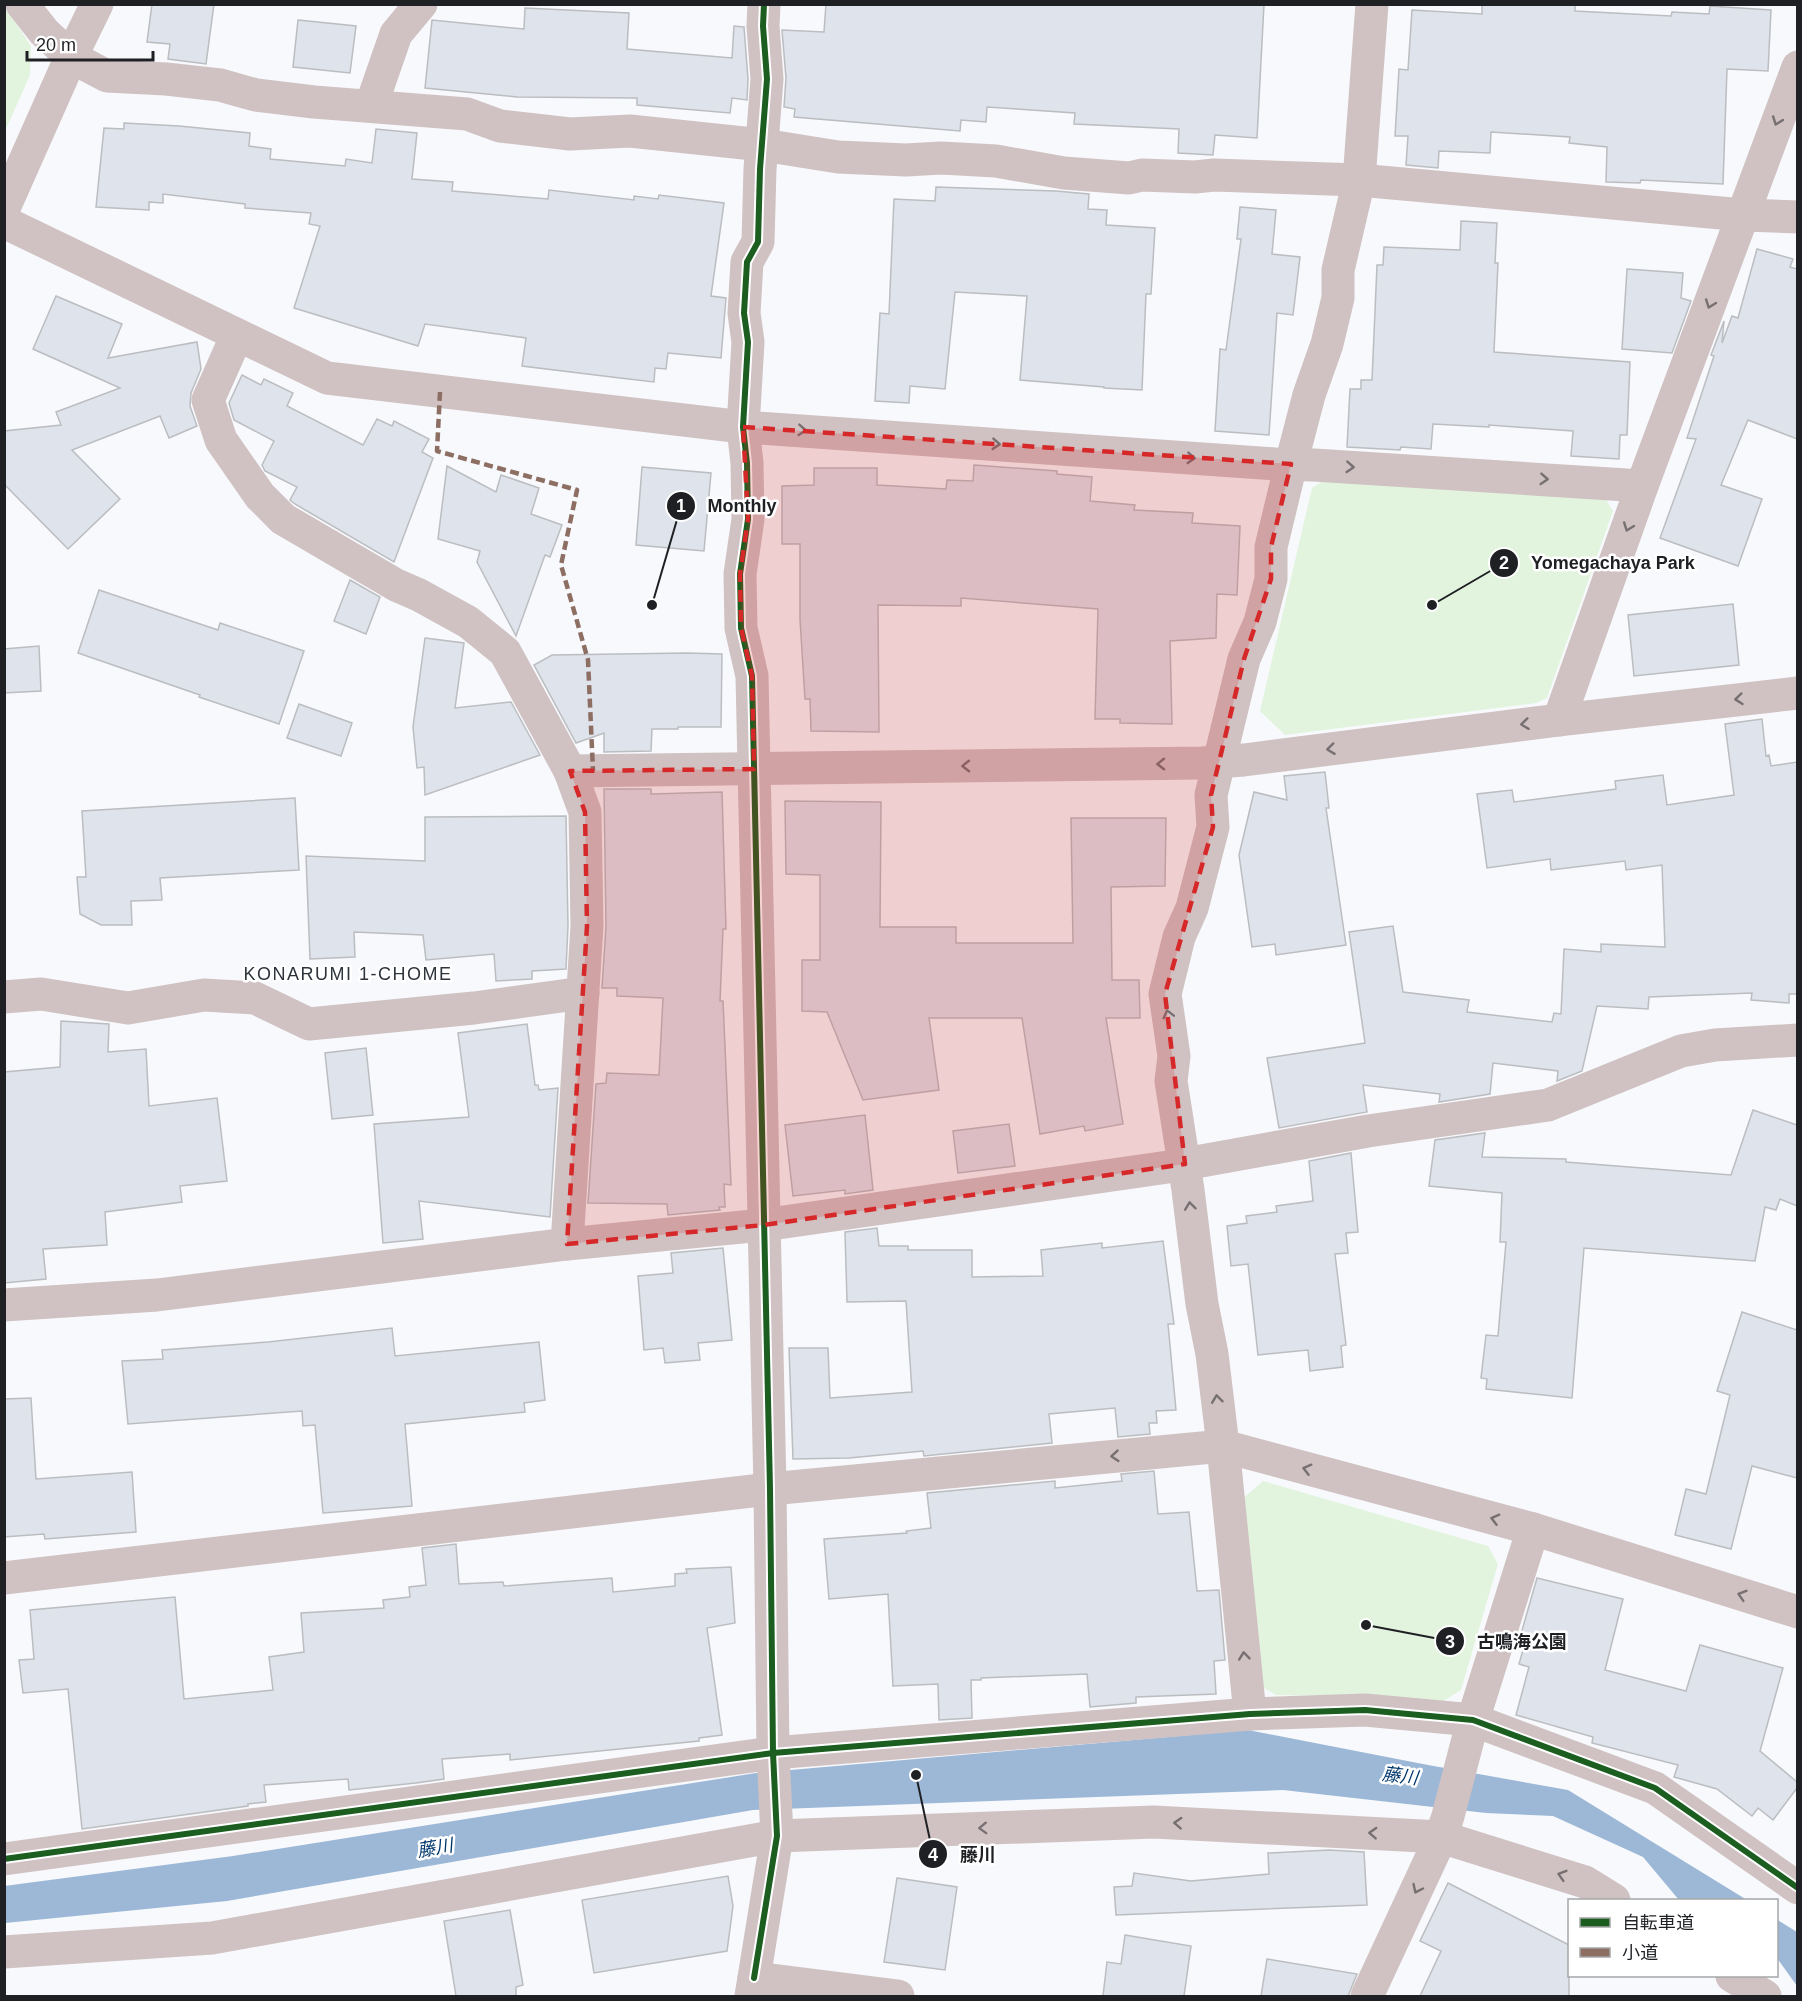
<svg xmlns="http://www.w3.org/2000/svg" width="1802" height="2001" font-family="Helvetica,'Noto Sans JP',sans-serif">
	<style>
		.green { fill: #e2f4de }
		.water { fill: #9db8d7 }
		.building { fill: #dee3ec; stroke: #bbbdc0; stroke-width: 1.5 }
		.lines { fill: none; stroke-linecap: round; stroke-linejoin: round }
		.minor { stroke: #d0c1c2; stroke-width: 33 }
		.tertiary { stroke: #d0c1c2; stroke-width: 33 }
		.quiet { stroke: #8d6e63; stroke-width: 4.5; stroke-dasharray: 9 4.5; stroke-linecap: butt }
		.cycleway-casing { stroke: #fff; stroke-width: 10 }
		.cycleway { stroke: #1b5e20; stroke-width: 6 }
		.oneway { stroke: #777073 }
		.marked { fill: #d62828; fill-opacity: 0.2; stroke: #d62828; stroke-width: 4.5; stroke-dasharray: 12 8; stroke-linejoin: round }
		.labels { text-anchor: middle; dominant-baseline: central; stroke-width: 5; stroke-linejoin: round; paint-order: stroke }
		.neighbourhood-label { font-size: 18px; letter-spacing: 1.5px; fill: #2e343c; stroke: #fff }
		.water-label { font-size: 18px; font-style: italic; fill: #00386d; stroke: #fff }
		.leader { fill: none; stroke: #1e2024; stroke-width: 2 }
		.callout-dot { fill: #1e2024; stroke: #fff; stroke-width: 2 }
		.mark-label { font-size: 18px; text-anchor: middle; font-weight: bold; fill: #fff }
		.callout-label { font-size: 18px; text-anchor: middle; font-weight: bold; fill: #1e2024; stroke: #fff; stroke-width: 5; stroke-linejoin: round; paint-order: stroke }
	</style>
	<rect width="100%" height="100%" fill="#f7f9fc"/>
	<g class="green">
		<polygon points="5,7 31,46 30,75 5,131"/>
		<polygon points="1329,477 1603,495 1613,511 1547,698 1536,703 1285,735 1260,711 1312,488"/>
		<polygon points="1263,1481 1488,1546 1498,1564 1461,1690 1442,1702 1379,1697 1276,1695 1259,1685 1238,1503"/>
	</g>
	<g class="water">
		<polygon points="1248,1730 1428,1765 1568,1790 1747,1900 1679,1900 1643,1857 1553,1816 1486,1813 1283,1790 753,1810 227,1901 5,1923 4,1886 233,1856 756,1773"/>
		<polygon points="1776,1919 1797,1932 1797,1986 1777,1958"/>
	</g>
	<g class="building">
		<polygon points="152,4 214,4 206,64 168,59 170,44 147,42"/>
		<polygon points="826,4 1264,4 1257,138 1215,135 1213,155 1178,153 1179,129 1074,124 1075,113 987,107 986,122 961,120 960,131 794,117 795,109 784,107 786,78 782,30 824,32"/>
		<polygon points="1482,4 1575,4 1575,11 1671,16 1672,12 1709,14 1710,6 1771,10 1768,71 1727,69 1723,184 1641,180 1640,183 1606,182 1607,147 1569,143 1570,137 1491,132 1490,153 1439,151 1438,168 1406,165 1408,136 1395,136 1399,69 1408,70 1412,10 1482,14"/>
		<polygon points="525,8 629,13 627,49 732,58 734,26 744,27 748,79 747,100 732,98 730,113 637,105 637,98 517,97 425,88 432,20 524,29"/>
		<polygon points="298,20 356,26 350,73 293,67"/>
		<polygon points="124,123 179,126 250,133 249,146 271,149 270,159 345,166 346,159 372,163 376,129 417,133 412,179 453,182 452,191 548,199 549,190 634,200 634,196 658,199 659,195 724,203 711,296 726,298 721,358 668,353 666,369 655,368 654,382 620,378 522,366 526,338 425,324 418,346 294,308 320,226 309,224 311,213 245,208 245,204 163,194 163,203 149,202 149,210 96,207 104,128 124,129"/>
		<polygon points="936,187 1056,191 1089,194 1088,209 1107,210 1106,225 1155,228 1151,294 1146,294 1142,390 1104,388 1104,387 1020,380 1027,296 955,292 945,389 910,386 909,403 875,401 880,313 889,314 894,199 935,201"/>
		<polygon points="1240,207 1276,210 1272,254 1300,257 1293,315 1277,313 1269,435 1215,431 1220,349 1226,350 1241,239 1237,239"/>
		<polygon points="1461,221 1497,223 1495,263 1498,263 1494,352 1630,362 1627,435 1620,435 1619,459 1571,456 1573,431 1489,425 1489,427 1433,424 1431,449 1401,447 1400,450 1347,447 1350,389 1361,389 1361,380 1372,380 1377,265 1383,265 1384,247 1460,250"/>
		<polygon points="1757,249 1793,259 1790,267 1797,269 1797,439 1748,420 1721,485 1762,499 1738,566 1660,538 1696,439 1687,438 1714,356 1711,355 1724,321 1722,343 1732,316 1738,318"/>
		<polygon points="1627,269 1683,273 1681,298 1691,301 1672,353 1622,349"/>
		<polygon points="56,296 122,324 108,358 197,342 201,369 191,393 190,406 197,426 169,438 160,416 72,450 120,499 68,549 4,484 4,431 61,425 56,412 120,388 33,349"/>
		<polygon points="242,375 261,385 264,379 293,393 287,406 363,445 377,419 392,426 394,421 429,439 422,452 433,458 394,562 295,504 290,500 297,487 265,471 262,465 274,441 234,420 229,403"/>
		<polygon points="974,465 1057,471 1057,474 1092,477 1090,501 1135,505 1134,510 1193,513 1192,523 1240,526 1237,595 1217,594 1216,638 1170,641 1172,724 1120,723 1120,719 1095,719 1098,609 961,598 961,606 878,605 879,732 811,731 810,699 805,699 800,619 800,544 782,544 782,486 814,485 814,468 877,468 877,485 946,489 947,480 973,481"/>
		<polygon points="447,466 496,492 501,475 539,488 531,514 562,525 550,557 545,555 516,636 477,562 480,551 438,539"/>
		<polygon points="642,467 711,473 704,551 636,545"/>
		<polygon points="350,580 380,597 366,634 334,621"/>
		<polygon points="99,590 218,630 220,623 304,651 279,724 199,697 200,695 78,653"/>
		<polygon points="1733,604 1739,665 1634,676 1628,615"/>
		<polygon points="425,638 464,643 455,708 511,702 540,755 425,795 424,767 417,768 413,727"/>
		<polygon points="39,646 41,691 4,693 4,649"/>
		<polygon points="687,653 722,654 721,727 678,727 678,729 652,729 651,751 604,752 604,733 576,743 534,665 552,655"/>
		<polygon points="299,704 352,723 341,756 287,738"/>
		<polygon points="1762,719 1766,756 1769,755 1771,766 1797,762 1797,994 1789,994 1789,1003 1751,1000 1752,993 1649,997 1648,1009 1597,1006 1582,1071 1557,1081 1558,1071 1493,1063 1490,1094 1439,1102 1440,1094 1363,1085 1367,1112 1279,1128 1267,1058 1365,1043 1349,932 1393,926 1403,992 1469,1000 1467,1012 1552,1022 1554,1013 1561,1014 1564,949 1601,952 1601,944 1665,947 1662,865 1626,870 1625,861 1551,870 1550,859 1487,868 1477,794 1512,790 1514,802 1616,789 1615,781 1663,775 1667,805 1734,795 1725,724"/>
		<polygon points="1325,772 1329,808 1326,808 1346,945 1276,955 1275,944 1252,947 1239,855 1254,792 1287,800 1284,776"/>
		<polygon points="604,789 651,789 651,794 722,792 726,929 723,929 720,1001 723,1001 731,1185 724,1184 725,1207 719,1207 720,1210 668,1215 667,1204 588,1203 596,1084 606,1083 607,1073 659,1075 663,998 617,996 617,988 602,988 606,926"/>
		<polygon points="295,798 299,870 160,878 162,900 131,901 132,925 101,925 80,914 77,877 86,877 82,811"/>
		<polygon points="785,801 881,802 880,927 956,927 956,943 1073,943 1071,818 1166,818 1165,886 1111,887 1112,980 1139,980 1140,1018 1106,1018 1123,1124 1085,1131 1084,1126 1040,1134 1022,1018 929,1018 939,1090 863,1100 827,1012 802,1011 802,960 820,960 820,875 786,874"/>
		<polygon points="566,816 568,926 566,969 532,971 532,979 496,981 494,954 426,960 423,935 354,932 355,957 310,959 306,856 425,861 425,817"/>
		<polygon points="61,1021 109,1024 108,1052 146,1049 149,1106 217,1098 227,1181 180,1186 182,1202 105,1212 107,1245 43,1249 46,1279 4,1283 4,1072 60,1067"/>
		<polygon points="527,1024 535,1085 538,1085 539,1090 558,1088 550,1217 419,1201 423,1239 383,1243 374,1124 469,1117 458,1033"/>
		<polygon points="366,1048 373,1115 332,1119 325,1053"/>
		<polygon points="1753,1110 1797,1125 1797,1206 1780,1199 1776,1210 1765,1207 1755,1261 1584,1248 1572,1398 1486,1389 1487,1379 1481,1378 1486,1335 1498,1336 1506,1242 1500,1242 1502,1193 1429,1186 1435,1140 1485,1133 1482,1157 1566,1159 1566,1162 1731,1175"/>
		<polygon points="865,1115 873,1190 845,1194 845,1190 793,1196 785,1125"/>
		<polygon points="1009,1124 1015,1166 958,1173 953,1131"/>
		<polygon points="1351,1153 1358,1232 1346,1233 1348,1253 1335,1254 1346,1345 1341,1346 1343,1367 1310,1371 1308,1350 1258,1355 1248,1264 1231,1266 1227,1226 1247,1223 1246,1216 1277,1212 1276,1206 1313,1201 1309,1161"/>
		<polygon points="877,1228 879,1246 908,1246 908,1250 972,1250 972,1277 1043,1276 1041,1250 1102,1243 1102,1248 1163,1241 1174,1324 1168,1324 1176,1410 1156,1411 1157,1423 1149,1423 1150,1434 1118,1437 1115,1408 1049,1414 1052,1443 924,1456 923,1451 849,1458 793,1459 789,1348 828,1348 830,1398 912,1392 906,1301 847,1302 845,1232"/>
		<polygon points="723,1248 732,1340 698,1343 700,1360 665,1363 663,1348 644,1350 638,1276 673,1273 671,1253"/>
		<polygon points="1742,1312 1797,1330 1797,1478 1752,1466 1731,1549 1675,1535 1686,1489 1706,1494 1730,1395 1717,1391"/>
		<polygon points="392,1328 395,1356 539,1342 545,1400 524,1403 525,1412 405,1424 412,1506 323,1513 315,1425 303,1426 302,1411 128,1424 122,1361 163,1359 162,1350 268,1342"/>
		<polygon points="31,1398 36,1479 132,1472 136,1532 45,1539 44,1534 4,1537 4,1399"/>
		<polygon points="1154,1471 1158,1514 1189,1512 1197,1591 1219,1590 1225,1660 1214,1661 1216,1694 1136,1697 1136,1703 1090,1707 1087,1674 981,1678 981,1680 971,1680 972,1718 939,1720 938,1684 893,1686 888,1594 829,1599 824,1539 907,1533 906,1531 931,1528 927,1493 1055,1481 1055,1488 1122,1481 1121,1474"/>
		<polygon points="456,1544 459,1584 503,1582 504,1586 612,1578 613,1592 675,1586 675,1574 687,1573 686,1569 731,1567 735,1623 707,1628 722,1735 699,1738 699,1741 510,1760 510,1754 442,1759 444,1779 416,1783 349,1790 348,1779 264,1785 266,1802 248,1804 248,1806 82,1829 68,1689 23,1693 19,1660 34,1659 30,1610 175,1597 184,1699 273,1690 269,1657 304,1652 301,1613 384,1608 383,1600 410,1597 409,1587 426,1585 422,1548"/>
		<polygon points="1537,1578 1623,1599 1605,1670 1686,1691 1700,1645 1783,1668 1760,1751 1797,1782 1797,1788 1773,1820 1758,1808 1752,1816 1717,1789 1674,1777 1678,1765 1592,1743 1593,1737 1516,1715 1529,1667 1519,1664 1527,1636 1521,1634"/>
		<polygon points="1329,1850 1364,1852 1367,1905 1116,1915 1114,1887 1132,1886 1134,1873 1191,1881 1269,1874 1268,1853"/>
		<polygon points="728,1876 733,1906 727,1951 594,1973 582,1900"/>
		<polygon points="897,1878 957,1887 945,1970 884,1962"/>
		<polygon points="1448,1883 1569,1945 1569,1996 1420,1996 1441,1951 1420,1941"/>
		<polygon points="510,1910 523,1985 516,1987 516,1996 456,1996 444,1921"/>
		<polygon points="1125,1935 1191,1946 1184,1996 1103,1996 1107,1962 1121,1964"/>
		<polygon points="1267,1959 1357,1974 1348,1996 1261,1996"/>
	</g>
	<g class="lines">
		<g class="minor">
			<polyline points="22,4 44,32 71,57 107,76 166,79 220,85 256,95 314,102 467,114 500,126 570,134 630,131 763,145 838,157 906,160 941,158 996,161 1064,173 1129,178 1142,175 1195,177 1214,175 1359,180 1743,215 1798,217"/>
			<polyline points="371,106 396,34 421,4"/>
			<polyline points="4,222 327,378 743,427 1275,464 1314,465 1642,486"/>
			<polyline points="237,335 208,400 221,440 260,496 283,519 396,585 419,595 468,622 505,652 570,771 1202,763 1244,760 1559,720 1798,693"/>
			<polyline points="1559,720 1642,486 1798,67"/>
			<polyline points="4,997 41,994 128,1008 204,995 255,998 309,1024 474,1008 583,993"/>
			<polyline points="567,1244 587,926 585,812 570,771"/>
			<polyline points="4,1305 157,1295 567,1244 764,1225 1168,1167 1368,1131 1548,1105 1681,1051 1715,1045 1798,1040"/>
			<polyline points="4,1578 770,1489 1223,1446 1533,1529 1798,1612"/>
			<polyline points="1250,1714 1223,1446 1212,1354 1202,1304 1188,1190 1171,1081 1174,1056 1165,994 1179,937 1192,908 1213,827 1211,795 1244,659 1260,622 1271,579 1271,547 1291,464 1309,395 1327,344 1338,298 1338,270 1359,180 1372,4"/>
			<polyline points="4,1859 773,1753 1250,1714 1365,1710 1473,1720 1655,1788 1798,1888"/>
			<polyline points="4,1952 212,1938 777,1836 1154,1822 1441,1837 1585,1882 1614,1900"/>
			<polyline points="1732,1976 1765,1996"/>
			<polyline points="754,1978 777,1836 773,1753 770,1489 752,676 741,628 740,574 748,519 747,463 743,427 748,342 744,313 747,262 758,242 760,169 767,79 763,26 764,4"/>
			<polyline points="751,1996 754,1978 898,1996"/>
			<polyline points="1367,1996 1441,1837 1448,1816 1473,1720 1533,1529"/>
		</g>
		<polyline class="tertiary" points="4,208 71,57 97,4"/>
		<polyline class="quiet" points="440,392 437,451 577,490 561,565 588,660 593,771"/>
		<g class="cycleway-casing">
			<g id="cycleway">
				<polyline points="4,1859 773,1753 1250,1714 1365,1710 1473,1720 1655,1788 1798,1888"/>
				<polyline points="754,1978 777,1836 773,1753 770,1489 752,676 741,628 740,574 748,519 747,463 743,427 748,342 744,313 747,262 758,242 760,169 767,79 763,26 764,4"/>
			</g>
		</g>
		<use href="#cycleway" class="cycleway"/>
	</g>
	<defs><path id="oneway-chevron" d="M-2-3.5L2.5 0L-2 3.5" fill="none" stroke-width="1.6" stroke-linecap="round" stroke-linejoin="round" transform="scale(1.5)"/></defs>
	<g class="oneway">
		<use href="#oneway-chevron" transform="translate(1777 121) rotate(110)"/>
		<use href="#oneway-chevron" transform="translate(1710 304) rotate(110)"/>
		<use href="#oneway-chevron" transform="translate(802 430) rotate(4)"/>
		<use href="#oneway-chevron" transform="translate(996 444) rotate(4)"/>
		<use href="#oneway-chevron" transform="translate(1191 458) rotate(4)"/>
		<use href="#oneway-chevron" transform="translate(1350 467) rotate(4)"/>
		<use href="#oneway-chevron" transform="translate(1544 479) rotate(4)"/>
		<use href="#oneway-chevron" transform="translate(1628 527) rotate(110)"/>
		<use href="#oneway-chevron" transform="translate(1739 699) rotate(174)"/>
		<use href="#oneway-chevron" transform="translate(1525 724) rotate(173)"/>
		<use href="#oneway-chevron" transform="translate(1331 749) rotate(173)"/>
		<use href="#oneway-chevron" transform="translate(1161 764) rotate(179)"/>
		<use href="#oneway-chevron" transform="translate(966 766) rotate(179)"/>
		<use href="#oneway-chevron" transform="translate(1168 1014) rotate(-104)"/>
		<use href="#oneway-chevron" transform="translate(1190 1206) rotate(-97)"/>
		<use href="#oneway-chevron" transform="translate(1217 1399) rotate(-97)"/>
		<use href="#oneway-chevron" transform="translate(1115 1456) rotate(175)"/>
		<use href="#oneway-chevron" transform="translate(1307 1469) rotate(-165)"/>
		<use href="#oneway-chevron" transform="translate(1495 1519) rotate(-165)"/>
		<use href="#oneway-chevron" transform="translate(1742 1595) rotate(-163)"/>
		<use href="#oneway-chevron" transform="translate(1244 1656) rotate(-96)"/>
		<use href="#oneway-chevron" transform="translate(1178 1823) rotate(-177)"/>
		<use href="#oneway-chevron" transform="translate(983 1828) rotate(178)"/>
		<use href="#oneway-chevron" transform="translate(1373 1833) rotate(-177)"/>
		<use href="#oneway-chevron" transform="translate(1562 1875) rotate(-163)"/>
		<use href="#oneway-chevron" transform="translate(1417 1889) rotate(115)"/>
	</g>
	<path class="marked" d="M 743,427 L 1291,464 L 1271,547 L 1271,579 L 1244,659 L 1211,795 L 1213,827 L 1165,994 L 1185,1164 L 764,1225 L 567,1244 L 587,926 L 585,812 L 570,771 L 754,769 L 752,676 L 741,628 L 740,574 L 748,519 Z"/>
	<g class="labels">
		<g class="neighbourhood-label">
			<text x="348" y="974">KONARUMI 1-CHOME</text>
		</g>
		<g class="water-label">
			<text transform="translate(1400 1776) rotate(7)">藤川</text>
			<text transform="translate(435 1848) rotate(-10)">藤川</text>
		</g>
	</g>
	<path class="leader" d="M652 605L681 506M1432 605L1504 563M1366 1625L1450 1641M916 1775L933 1854"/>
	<g class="callout-dot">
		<circle cx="652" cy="605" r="6"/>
		<circle cx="1432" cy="605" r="6"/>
		<circle cx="1366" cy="1625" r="6"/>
		<circle cx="916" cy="1775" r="6"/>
		<circle cx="681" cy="506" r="15"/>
		<circle cx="1504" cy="563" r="15"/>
		<circle cx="1450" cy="1641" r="15"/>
		<circle cx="933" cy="1854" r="15"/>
	</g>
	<g class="mark-label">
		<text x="681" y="512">1</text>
		<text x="1504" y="569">2</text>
		<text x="1450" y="1648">3</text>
		<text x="933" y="1861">4</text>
	</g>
	<g class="callout-label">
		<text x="742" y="512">Monthly</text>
		<text x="1613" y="569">Yomegachaya Park</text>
		<text x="1522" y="1648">古鳴海公園</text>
		<text x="978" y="1861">藤川</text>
	</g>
	<rect width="1802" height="2001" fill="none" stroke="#1e2024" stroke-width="12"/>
	<rect x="1568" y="1899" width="210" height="78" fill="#ffffff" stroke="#a5a6a7" stroke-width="1.5"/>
	<rect x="1580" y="1918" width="30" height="9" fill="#1b5e20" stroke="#a5a6a7" stroke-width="1.5"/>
	<text x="1622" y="1929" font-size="18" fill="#1e2024">自転車道</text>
	<rect x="1580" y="1948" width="30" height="9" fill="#8d6e63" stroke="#a5a6a7" stroke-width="1.5"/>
	<text x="1622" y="1959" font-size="18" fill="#1e2024">小道</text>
	<path d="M27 51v9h126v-9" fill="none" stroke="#1e2024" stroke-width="3"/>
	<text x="36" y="51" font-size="18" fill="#1e2024" stroke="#ffffff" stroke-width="4.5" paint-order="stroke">20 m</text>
</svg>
